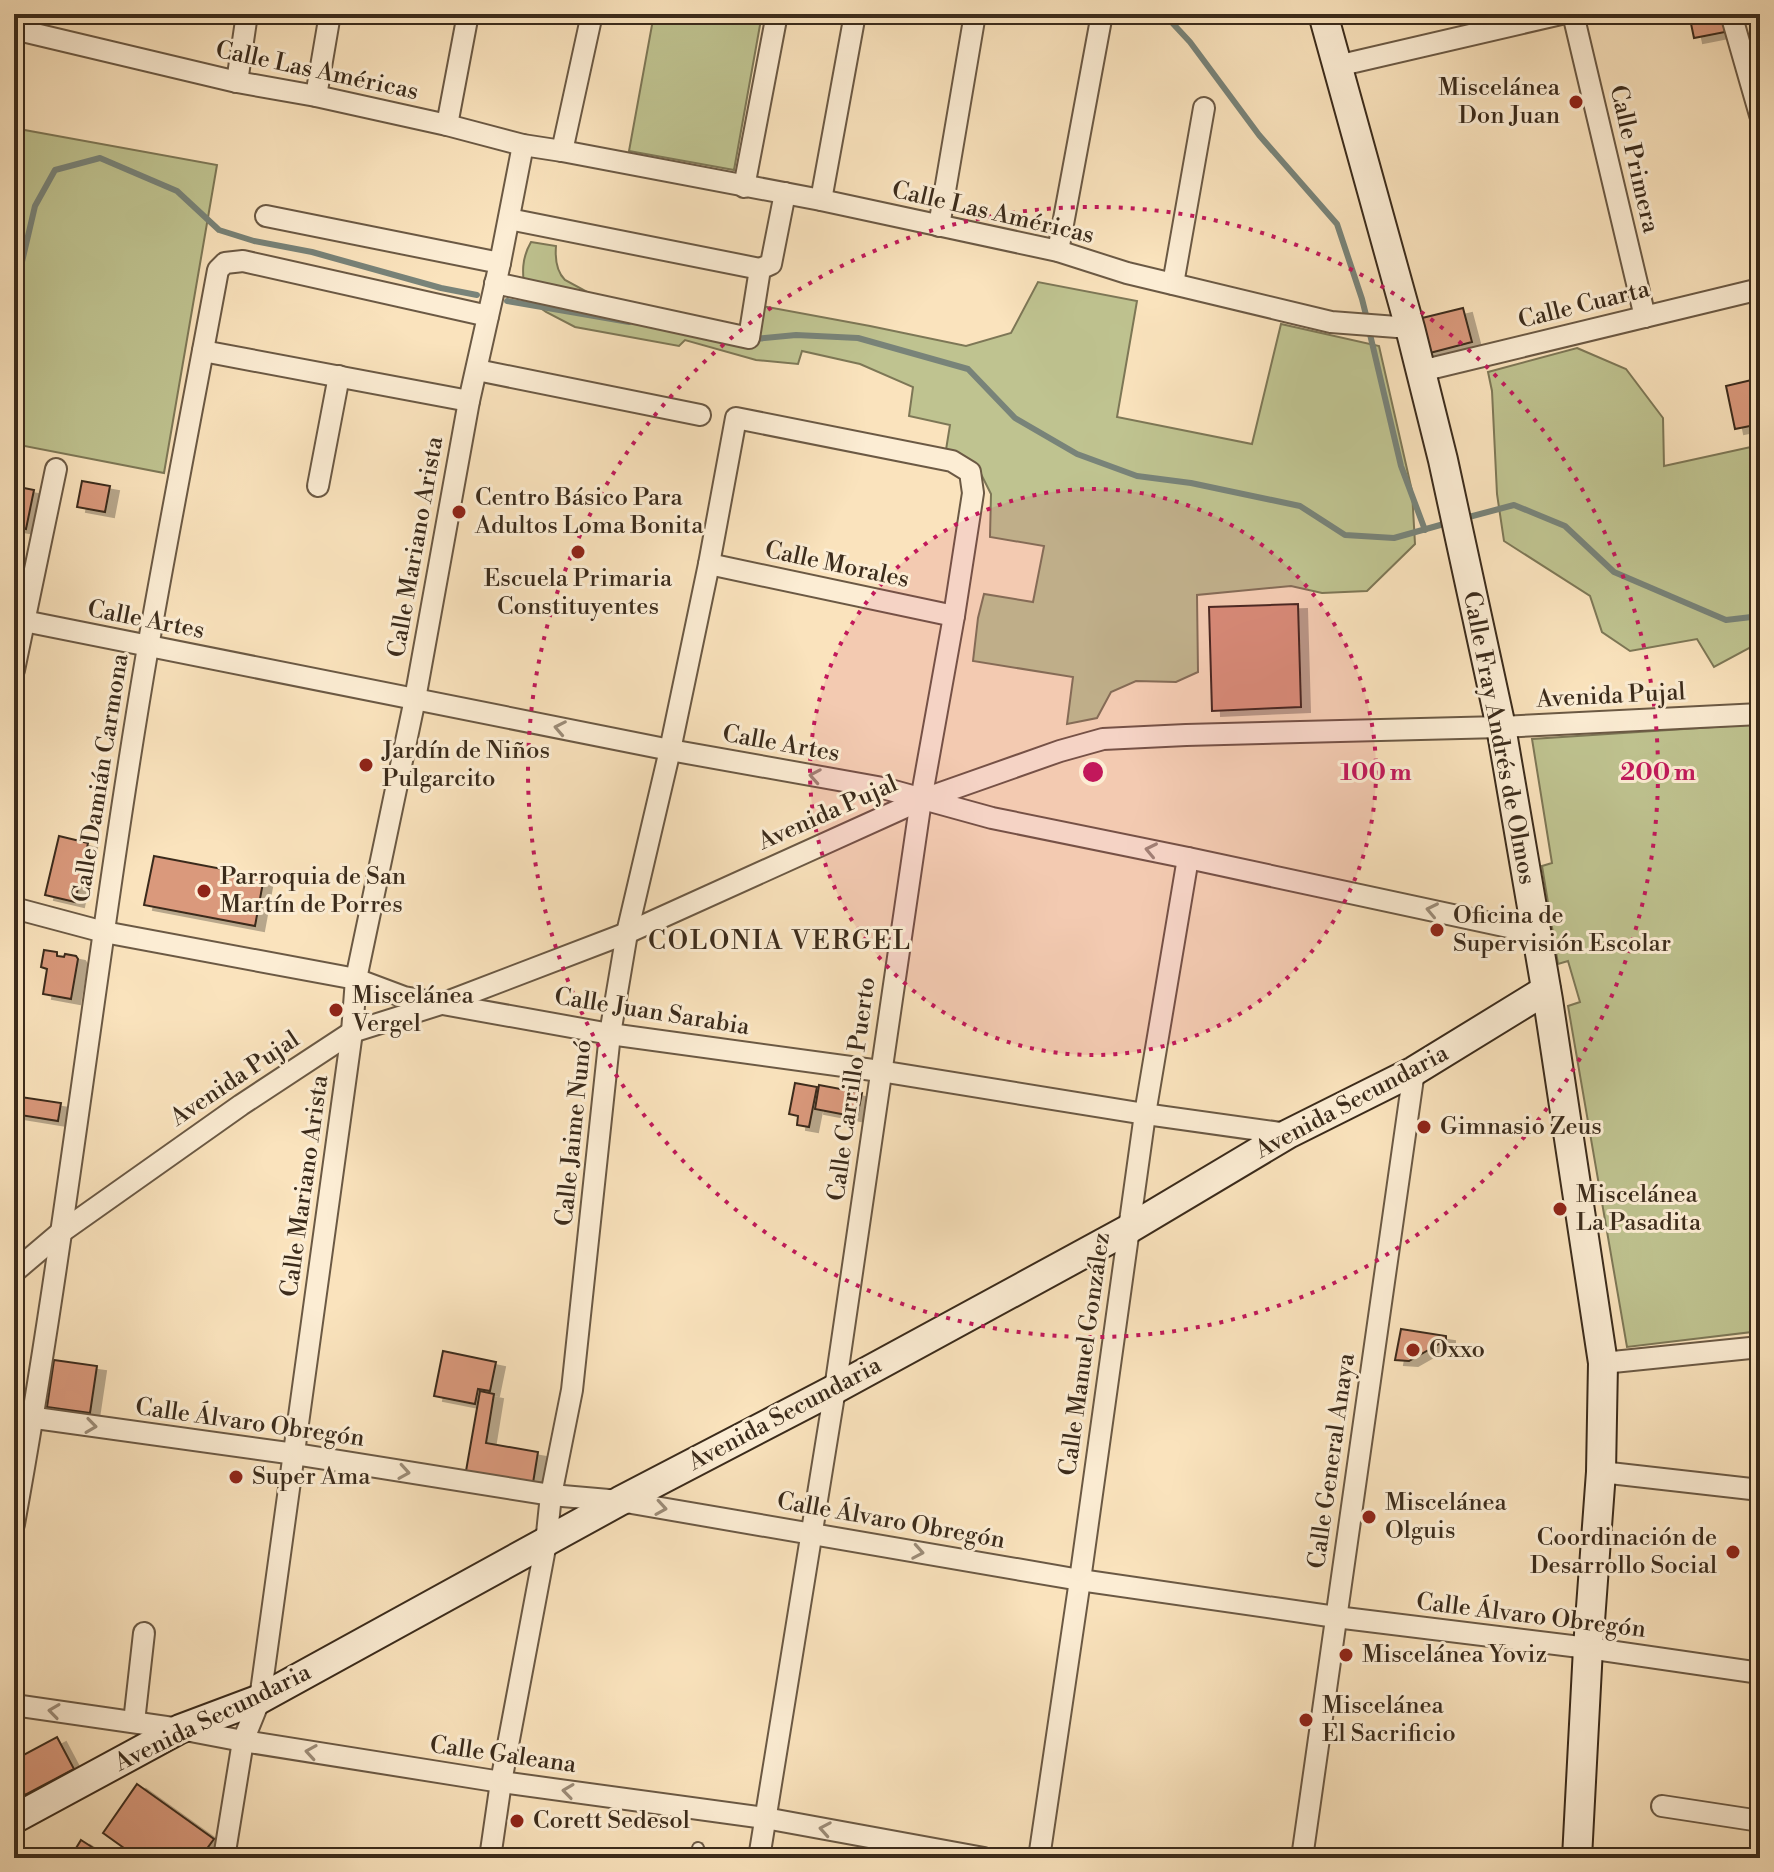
<svg xmlns="http://www.w3.org/2000/svg" width="1774" height="1872" font-family="'Libre Bodoni',serif">
	<style>
		.green { fill: #bfc390; stroke: #7d7756; stroke-width: 2 }
		.lines { fill: none; stroke-linecap: round; stroke-linejoin: round }
		.stream { stroke: #788379; stroke-width: 6 }
		.building { fill: #da997c; stroke: #3b2b1b; stroke-width: 2; filter: url(#shadow) }
		.lane-casing { stroke: #6b5944; stroke-width: 14 }
		.street-casing { stroke: #6b5944; stroke-width: 24 }
		.secondary-casing { stroke: #3b2b1b; stroke-width: 32 }
		.lane { stroke: #fcedd4; stroke-width: 10 }
		.street { stroke: #fcedd4; stroke-width: 20 }
		.secondary { stroke: #fcedd4; stroke-width: 28 }
		.oneway { stroke: #9c8c78 }
		.ring { fill: none; stroke: #c2185b; stroke-width: 4; stroke-dasharray: 4 8 }
		.poi-dot { fill: #8f2418; stroke: #fcedd4; stroke-width: 3 }
		.labels { text-anchor: middle; dominant-baseline: central; stroke-width: 6; stroke-linejoin: round; paint-order: stroke }
		.street-label { font-size: 24px; fill: #3b2b1b; stroke: #fcedd4 }
		.poi-label { font-size: 24px; fill: #3b2b1b; stroke: #fcedd4; text-anchor: start }
		.neighbourhood-label { font-size: 26px; letter-spacing: 2px; fill: #3b2b1b; stroke: #fcedd4 }
		.centre { fill: #c2185b; stroke: #fcedd4; stroke-width: 4 }
		.ring-label { font-size: 24px; text-anchor: middle; font-weight: bold; fill: #c2185b; stroke: #fcedd4; stroke-width: 6; stroke-linejoin: round; paint-order: stroke }
	</style>
	<defs>
		<filter id="shadow"><feDropShadow dx="9" dy="5" stdDeviation="0" flood-color="#0004"/></filter>
	</defs>
	<rect width="100%" height="100%" fill="#fae3bd"/>
	<filter id="stains"><feTurbulence type="fractalNoise" baseFrequency=".0025" numOctaves="4"/><feColorMatrix values="0 0 0 0 .2 0 0 0 0 .09 0 0 0 0 .02 0 0 0 .5 -.17"/></filter>
	<radialGradient id="worn" r=".72"><stop offset=".6" stop-color="#630" stop-opacity="0"/><stop offset="1" stop-color="#630" stop-opacity=".3"/></radialGradient>
	<g class="green">
		<polygon points="654,14 762,14 734,170 629,151"/>
		<polygon points="19,129 217,165 164,473 14,444 14,150"/>
		<path d="M 531,242 L 556,246 C 555,258 556,271 565,280 L 624,312 L 745,329 L 762,306 L 870,326 L 966,346 L 1011,333 L 1038,282 L 1137,301 L 1117,417 L 1252,444 L 1281,324 L 1379,346 L 1412,491 L 1415,544 L 1367,591 L 1322,593 L 1291,586 L 1197,595 L 1198,672 L 1176,682 L 1136,681 L 1111,692 L 1097,718 L 1067,724 L 1073,677 L 973,661 L 978,618 L 984,594 L 1033,602 L 1044,546 L 990,537 L 991,494 L 980,472 L 945,456 L 950,425 L 909,416 L 913,387 L 860,364 L 802,351 L 798,364 L 756,360 L 685,340 L 679,346 L 575,327 L 546,312 L 525,297 C 523,276 520,261 531,242 Z"/>
		<polygon points="1577,348 1626,369 1663,418 1664,466 1760,445 1760,651 1749,648 1714,667 1697,639 1630,651 1602,632 1590,596 1504,541 1497,494 1492,391 1488,372"/>
		<polygon points="1760,724 1760,1331 1627,1347 1568,1006 1580,1002 1568,961 1558,964 1542,866 1552,863 1532,739"/>
	</g>
	<g class="lines">
		<g class="stream">
			<polyline points="1164,14 1190,42 1259,135 1337,224 1362,299 1367,319"/>
			<polyline points="14,285 21,266 35,206 55,170 100,158 177,191 219,230 254,241 312,252 441,288 477,295"/>
			<polyline points="507,301 629,322"/>
			<polyline points="1369,330 1401,466 1425,530"/>
			<polyline points="755,339 796,335 858,338 968,369 1015,418 1077,454 1137,476 1191,483 1300,506 1345,535 1394,538 1451,522"/>
			<polyline points="1465,518 1514,505 1565,526 1614,572 1726,620 1760,616"/>
		</g>
	</g>
	<g class="building">
		<polygon points="1689,14 1721,14 1725,32 1694,38"/>
		<polygon points="1463,308 1472,342 1426,354 1418,319"/>
		<polygon points="1760,378 1760,424 1735,429 1726,386"/>
		<polygon points="82,481 110,486 105,512 77,507"/>
		<polygon points="14,486 34,490 26,529 14,527"/>
		<polygon points="1298,604 1301,707 1212,711 1209,607"/>
		<polygon points="59,836 88,843 75,902 45,895"/>
		<polygon points="154,856 264,877 255,926 144,905"/>
		<polygon points="44,950 57,952 57,956 64,957 65,954 76,956 78,959 71,999 43,994 47,969 41,967"/>
		<polygon points="795,1083 817,1087 809,1127 797,1125 798,1116 789,1114"/>
		<polygon points="819,1085 862,1093 857,1117 815,1109"/>
		<polygon points="14,1096 61,1103 58,1121 14,1114"/>
		<polygon points="1401,1329 1446,1336 1446,1340 1409,1361 1395,1360"/>
		<polygon points="443,1351 496,1362 490,1391 478,1389 475,1404 434,1396"/>
		<polygon points="54,1360 97,1366 90,1413 47,1407"/>
		<polygon points="480,1391 494,1394 486,1443 538,1452 533,1483 466,1471"/>
		<polygon points="57,1737 74,1769 25,1795 14,1774 14,1760"/>
		<polygon points="137,1784 214,1839 200,1858 138,1858 103,1833"/>
		<polygon points="81,1840 109,1858 70,1858"/>
	</g>
	<g class="lines">
		<g class="lane-casing">
			<polyline id="lane" points="696,1858 698,1848"/>
		</g>
		<g class="street-casing">
			<g id="street">
				<polyline points="1573,14 1645,317"/>
				<polyline points="1731,14 1760,115"/>
				<polyline points="14,29 237,82 316,96 447,125 523,145 562,151 821,200 1058,251 1127,273 1331,322 1410,328"/>
				<polyline points="1337,66 1561,14"/>
				<polyline points="237,82 247,14"/>
				<polyline points="316,96 330,14"/>
				<polyline points="447,125 468,14"/>
				<polyline points="562,151 592,14"/>
				<polyline points="744,187 777,14"/>
				<polyline points="821,200 855,14"/>
				<polyline points="266,216 500,263"/>
				<polyline points="509,219 760,269"/>
				<polyline points="939,226 975,14"/>
				<polyline points="1058,251 1102,14"/>
				<polyline points="495,283 749,338 760,269 771,264 785,193"/>
				<polyline points="1173,284 1204,108"/>
				<polyline points="203,351 469,401"/>
				<polyline points="477,370 700,415"/>
				<polyline points="1421,371 1760,289"/>
				<polyline points="318,486 339,376"/>
				<polyline points="709,564 954,616"/>
				<polyline points="14,619 670,750 883,788 992,818 1188,858 1536,933"/>
				<polyline points="14,670 56,469"/>
				<polyline points="14,908 104,932 356,979 404,997 610,1034 880,1071 1145,1114 1288,1134"/>
				<polyline points="14,1272 60,1233 241,1105 352,1032 444,1003 627,933 921,800 1060,751 1103,739 1186,735 1501,727 1760,714"/>
				<polyline points="1603,1363 1760,1347"/>
				<polyline points="14,1415 295,1454 551,1495 620,1501 1080,1580 1336,1617 1588,1648 1760,1673"/>
				<polyline points="1601,1472 1760,1490"/>
				<path d="M 14,1524 C 67,1233 98,938 148,647 C 170,521 195,395 218,270 L 225,263 L 243,261 L 488,316"/>
				<polyline points="14,1705 180,1729 243,1741 501,1782 765,1818 984,1858"/>
				<polyline points="134,1722 144,1633"/>
				<polyline points="1662,1806 1760,1821"/>
				<polyline points="224,1858 243,1741 260,1699 352,1032 356,979 415,699 469,401 500,263 523,145"/>
				<polyline points="490,1858 501,1782 546,1543 551,1495 572,1390 610,1034 627,933 670,750 709,564 736,418 952,461 970,472 973,493 954,616 921,800 835,1389 759,1858"/>
				<polyline points="1039,1858 1080,1580 1145,1114 1188,858"/>
				<polyline points="1302,1858 1414,1071"/>
			</g>
		</g>
		<g class="secondary-casing">
			<g id="secondary">
				<polyline points="1323,14 1410,328 1443,460 1501,727 1548,1000 1603,1363 1601,1472 1588,1648 1577,1858"/>
				<polyline points="14,1819 180,1729 260,1699 620,1501 835,1389 1127,1230 1288,1134 1414,1071 1546,990"/>
			</g>
		</g>
		<use href="#lane" class="lane"/>
		<use href="#street" class="street"/>
		<use href="#secondary" class="secondary"/>
	</g>
	<defs><path id="oneway-chevron" d="M-2-3.5L2.5 0L-2 3.5" fill="none" stroke-width="1.6" stroke-linecap="round" stroke-linejoin="round" transform="scale(2)"/></defs>
	<g class="oneway">
		<use href="#oneway-chevron" transform="translate(560 728) rotate(-169)"/>
		<use href="#oneway-chevron" transform="translate(815 776) rotate(-170)"/>
		<use href="#oneway-chevron" transform="translate(1151 850) rotate(-168)"/>
		<use href="#oneway-chevron" transform="translate(1432 910) rotate(-168)"/>
		<use href="#oneway-chevron" transform="translate(91 1426) rotate(8)"/>
		<use href="#oneway-chevron" transform="translate(404 1472) rotate(9)"/>
		<use href="#oneway-chevron" transform="translate(661 1508) rotate(9)"/>
		<use href="#oneway-chevron" transform="translate(918 1552) rotate(10)"/>
		<use href="#oneway-chevron" transform="translate(54 1711) rotate(-172)"/>
		<use href="#oneway-chevron" transform="translate(311 1752) rotate(-171)"/>
		<use href="#oneway-chevron" transform="translate(568 1791) rotate(-172)"/>
		<use href="#oneway-chevron" transform="translate(825 1829) rotate(-170)"/>
	</g>
	<circle cx="1093" cy="772" r="283" fill="#c2185b" fill-opacity=".12"/>
	<g class="ring">
		<circle cx="1093" cy="772" r="283"/>
		<circle cx="1093" cy="772" r="565"/>
	</g>
	<g class="poi-dot">
		<circle cx="1576" cy="102" r="8"/>
		<circle cx="459" cy="512" r="8"/>
		<circle cx="578" cy="552" r="8"/>
		<circle cx="366" cy="765" r="8"/>
		<circle cx="204" cy="891" r="8"/>
		<circle cx="1437" cy="930" r="8"/>
		<circle cx="336" cy="1010" r="8"/>
		<circle cx="1424" cy="1127" r="8"/>
		<circle cx="1560" cy="1209" r="8"/>
		<circle cx="1413" cy="1350" r="8"/>
		<circle cx="236" cy="1477" r="8"/>
		<circle cx="1369" cy="1517" r="8"/>
		<circle cx="1733" cy="1552" r="8"/>
		<circle cx="1346" cy="1655" r="8"/>
		<circle cx="1306" cy="1720" r="8"/>
		<circle cx="517" cy="1821" r="8"/>
	</g>
	<g class="labels">
		<g class="street-label">
			<text transform="translate(317 71) rotate(12)">Calle Las Américas</text>
			<text transform="translate(1634 159) rotate(77)">Calle Primera</text>
			<text transform="translate(993 213) rotate(13)">Calle Las Américas</text>
			<text transform="translate(1584 305) rotate(-14)">Calle Cuarta</text>
			<text transform="translate(416 547) rotate(-80)">Calle Mariano Arista</text>
			<text transform="translate(837 565) rotate(12)">Calle Morales</text>
			<text transform="translate(146 620) rotate(11)">Calle Artes</text>
			<text transform="translate(1611 696) rotate(-3)">Avenida Pujal</text>
			<text transform="translate(1499 738) rotate(79)">Calle Fray Andrés de Olmos</text>
			<text transform="translate(781 744) rotate(10)">Calle Artes</text>
			<text transform="translate(101 778) rotate(-81)">Calle Damián Carmona</text>
			<text transform="translate(828 813) rotate(-24)">Avenida Pujal</text>
			<text transform="translate(652 1012) rotate(9)">Calle Juan Sarabia</text>
			<text transform="translate(235 1079) rotate(-34)">Avenida Pujal</text>
			<text transform="translate(852 1089) rotate(-82)">Calle Carrillo Puerto</text>
			<text transform="translate(1352 1102) rotate(-28)">Avenida Secundaria</text>
			<text transform="translate(574 1133) rotate(-84)">Calle Jaime Nunó</text>
			<text transform="translate(305 1186) rotate(-82)">Calle Mariano Arista</text>
			<text transform="translate(1085 1354) rotate(-82)">Calle Manuel González</text>
			<text transform="translate(785 1414) rotate(-28)">Avenida Secundaria</text>
			<text transform="translate(250 1423) rotate(8)">Calle Álvaro Obregón</text>
			<text transform="translate(1332 1461) rotate(-82)">Calle General Anaya</text>
			<text transform="translate(891 1521) rotate(10)">Calle Álvaro Obregón</text>
			<text transform="translate(1531 1616) rotate(7)">Calle Álvaro Obregón</text>
			<text transform="translate(213 1718) rotate(-26)">Avenida Secundaria</text>
			<text transform="translate(503 1755) rotate(8)">Calle Galeana</text>
		</g>
		<g class="poi-label">
			<text x="1560" y="88" text-anchor="end">Miscelánea<tspan x="1560" dy="28">Don Juan</tspan></text>
			<text x="475" y="498">Centro Básico Para<tspan x="475" dy="28">Adultos Loma Bonita</tspan></text>
			<text x="578" y="579" text-anchor="middle">Escuela Primaria<tspan x="578" dy="28">Constituyentes</tspan></text>
			<text x="382" y="751">Jardín de Niños<tspan x="382" dy="28">Pulgarcito</tspan></text>
			<text x="220" y="877">Parroquia de San<tspan x="220" dy="28">Martín de Porres</tspan></text>
			<text x="1453" y="916">Oficina de<tspan x="1453" dy="28">Supervisión Escolar</tspan></text>
			<text x="352" y="996">Miscelánea<tspan x="352" dy="28">Vergel</tspan></text>
			<text x="1440" y="1127">Gimnasio Zeus</text>
			<text x="1576" y="1195">Miscelánea<tspan x="1576" dy="28">La Pasadita</tspan></text>
			<text x="1429" y="1350">Oxxo</text>
			<text x="252" y="1477">Super Ama</text>
			<text x="1385" y="1503">Miscelánea<tspan x="1385" dy="28">Olguis</tspan></text>
			<text x="1717" y="1538" text-anchor="end">Coordinación de<tspan x="1717" dy="28">Desarrollo Social</tspan></text>
			<text x="1362" y="1655">Miscelánea Yoviz</text>
			<text x="1322" y="1706">Miscelánea<tspan x="1322" dy="28">El Sacrificio</tspan></text>
			<text x="533" y="1821">Corett Sedesol</text>
		</g>
		<g class="neighbourhood-label">
			<text x="780" y="941">COLONIA VERGEL</text>
		</g>
	</g>
	<circle cx="1093" cy="772" r="12" class="centre"/>
	<g class="ring-label">
		<text x="1376" y="780">100 m</text>
		<text x="1658" y="780">200 m</text>
	</g>
	<rect width="1774" height="1872" fill="none" stroke="#fae3bd" stroke-width="48"/>
	<rect x="16" y="16" width="1742" height="1840" fill="none" stroke="#3b2b1b" stroke-width="4"/>
	<rect x="24" y="24" width="1726" height="1824" fill="none" stroke="#3b2b1b" stroke-width="2"/>
	<rect width="100%" height="100%" filter="url(#stains)"/>
	<rect width="100%" height="100%" fill="url(#worn)"/>
</svg>
